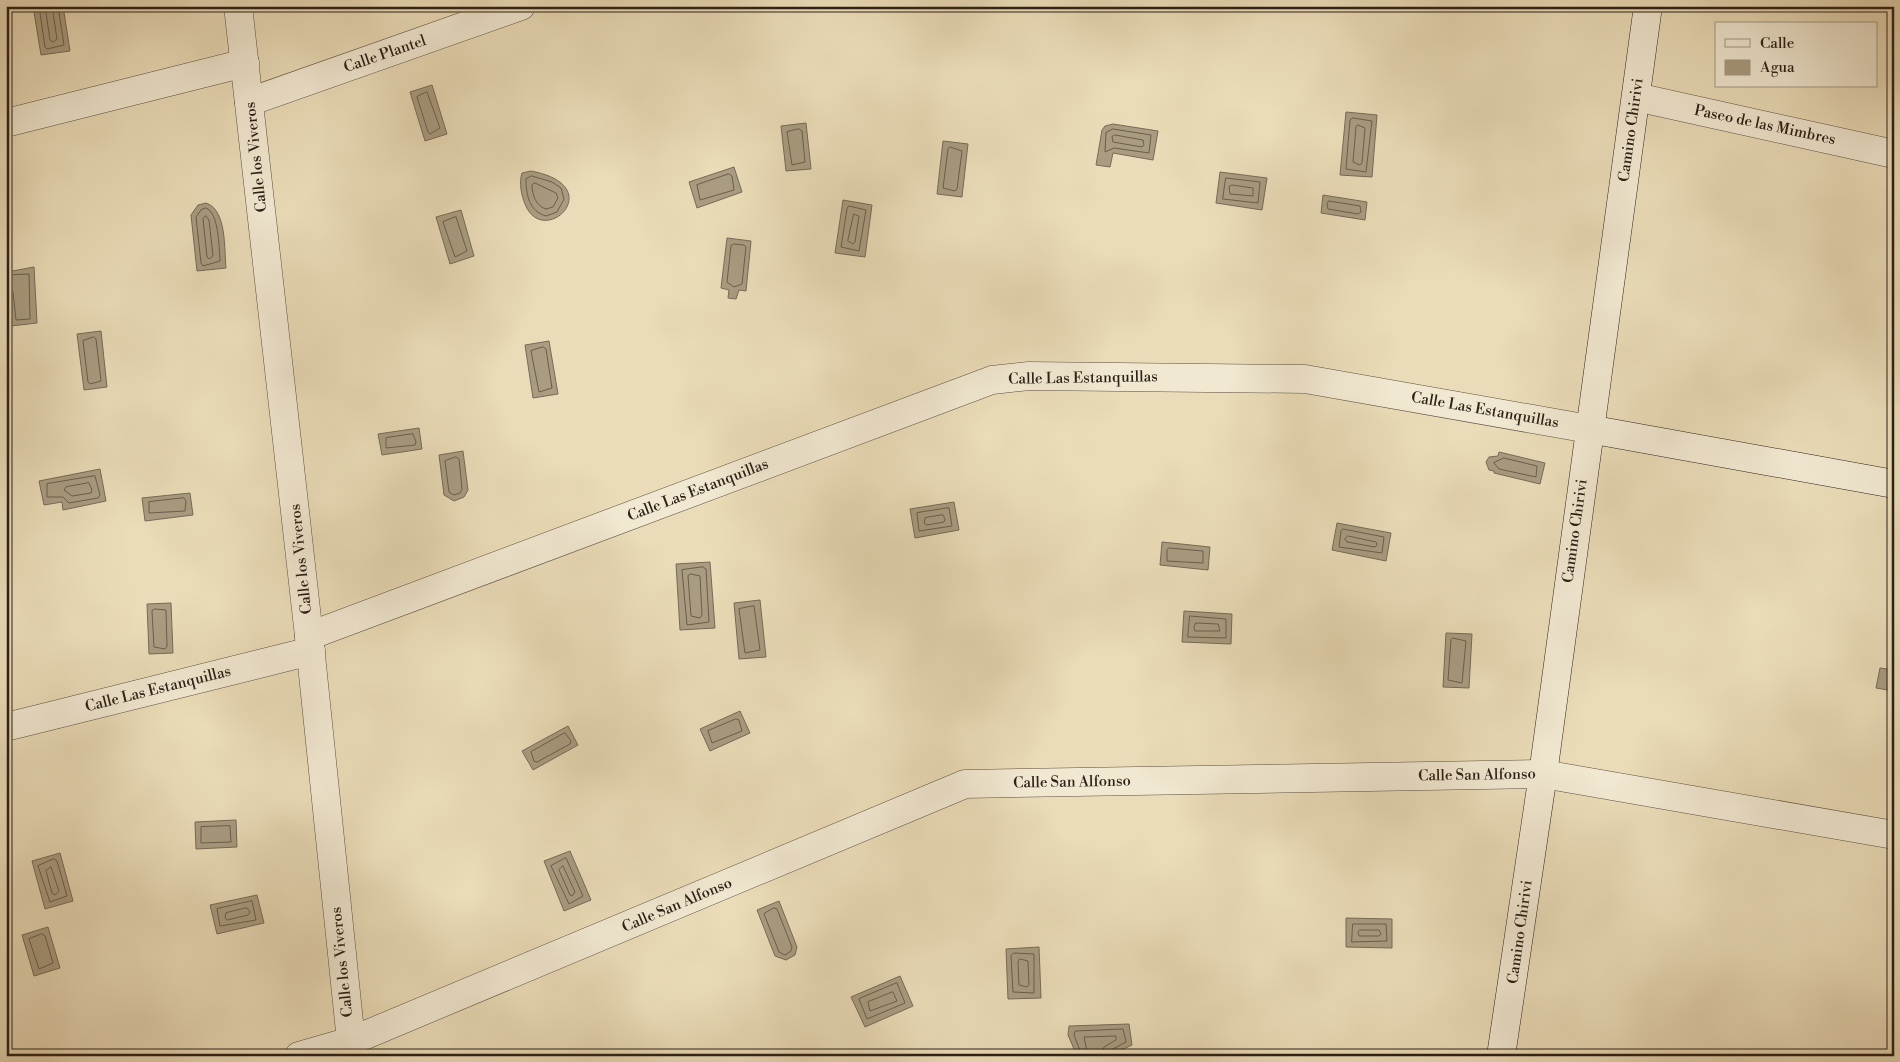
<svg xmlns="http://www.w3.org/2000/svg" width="1900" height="1062" font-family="'Libre Bodoni',serif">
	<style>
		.water { fill: #a99c81; stroke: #776a57 }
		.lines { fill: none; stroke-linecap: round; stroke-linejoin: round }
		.shore { stroke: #6a5e4c; stroke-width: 1 }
		.street-casing { stroke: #5c4f3f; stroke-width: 29 }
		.secondary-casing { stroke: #2c2017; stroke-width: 29 }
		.street { stroke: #f1e8d1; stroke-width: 28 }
		.secondary { stroke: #f1e8d1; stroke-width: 28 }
		.labels { text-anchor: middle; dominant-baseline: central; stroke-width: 5; stroke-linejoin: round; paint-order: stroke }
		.street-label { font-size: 15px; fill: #2c2017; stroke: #f1e8d1 }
	</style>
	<rect width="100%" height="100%" fill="#eadcb8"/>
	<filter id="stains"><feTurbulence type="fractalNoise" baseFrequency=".004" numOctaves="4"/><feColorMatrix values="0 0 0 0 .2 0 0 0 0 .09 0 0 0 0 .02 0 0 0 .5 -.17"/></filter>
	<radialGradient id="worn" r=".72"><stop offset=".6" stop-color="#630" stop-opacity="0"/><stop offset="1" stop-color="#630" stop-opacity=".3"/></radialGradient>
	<g class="water">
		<polygon points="33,6 63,6 70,51 41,55"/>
		<polygon points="432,85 447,134 425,141 410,92"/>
		<polygon points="1346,112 1377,115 1372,177 1340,175"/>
		<polygon points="806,123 811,169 786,171 781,126"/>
		<polygon points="1113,124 1158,131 1153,160 1113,153 1110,167 1096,165 1102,130 1105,126"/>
		<polygon points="943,141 968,144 962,197 937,194"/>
		<polygon points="734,167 742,192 697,208 689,182"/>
		<path d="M 531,171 C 611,186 543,250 525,204 C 521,194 519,183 522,173 Z"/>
		<polygon points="1220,172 1267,178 1262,210 1216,203"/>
		<polygon points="1323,195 1367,202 1365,220 1321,213"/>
		<polygon points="843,200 872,205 865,257 835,253"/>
		<path d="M 206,203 C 227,210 224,249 226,268 L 197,271 L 191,215 L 198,205 Z"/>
		<polygon points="461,210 474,256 450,264 436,217"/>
		<polygon points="727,238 751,241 746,291 739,290 736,299 728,298 729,290 721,288"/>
		<polygon points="34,267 37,323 11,326 7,272"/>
		<polygon points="101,331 107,387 84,390 77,334"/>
		<polygon points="549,341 558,394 533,398 525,345"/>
		<polygon points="419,428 422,449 382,455 378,434"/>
		<polygon points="463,451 468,490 464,497 454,501 444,495 439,455"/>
		<polygon points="1499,452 1545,463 1540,484 1494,473 1494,471 1489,470 1486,462 1489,457 1498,456"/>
		<polygon points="100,469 106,501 63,510 62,502 44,505 39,481"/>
		<polygon points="190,493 193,515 145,521 142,498"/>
		<polygon points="954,502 959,530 915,538 910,509"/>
		<polygon points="1337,523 1391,533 1386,561 1332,550"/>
		<polygon points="1162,542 1210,547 1208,570 1160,565"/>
		<polygon points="710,562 715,628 680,630 676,564"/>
		<polygon points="760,600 766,657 739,659 734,603"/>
		<polygon points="171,603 173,653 149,654 147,604"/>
		<polygon points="1184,611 1232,614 1231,644 1182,642"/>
		<polygon points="1446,633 1472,634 1469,688 1443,687"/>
		<polygon points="1880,668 1894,670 1894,691 1876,688"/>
		<polygon points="740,711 750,733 710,751 700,729"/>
		<polygon points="568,726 578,745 533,770 522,751"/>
		<polygon points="236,820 237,847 196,849 195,822"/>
		<polygon points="570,851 591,900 564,911 544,861"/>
		<polygon points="60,853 73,901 45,909 32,861"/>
		<polygon points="257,895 264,923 217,934 210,905"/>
		<polygon points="779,901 797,947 795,955 786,960 775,956 757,910"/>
		<polygon points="1346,918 1392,919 1392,948 1346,947"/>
		<polygon points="48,927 60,968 34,976 22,935"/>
		<polygon points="1039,947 1041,998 1008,999 1006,949"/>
		<polygon points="900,976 913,1006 865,1027 851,997"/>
		<polygon points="1129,1024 1132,1045 1109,1056 1077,1056 1068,1035 1069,1026"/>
	</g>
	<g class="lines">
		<g class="shore">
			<polyline points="39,6 45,47 47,49 64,45 58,6"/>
			<polyline points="45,6 50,40 53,42 57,39 52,6"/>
			<polygon points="427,92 440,128 430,134 428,132 417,97"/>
			<polygon points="1353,118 1372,121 1366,172 1346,169 1350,120"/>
			<polygon points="1358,125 1365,128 1362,163 1360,165 1353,162 1356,127"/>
			<polygon points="799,129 802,131 805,162 792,165 787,132"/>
			<polygon points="1113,129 1151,135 1149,153 1114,148 1105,152 1106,133"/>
			<polygon points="1115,135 1143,140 1144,145 1142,147 1113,142 1112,137"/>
			<polygon points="950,147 962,151 957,189 955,191 943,188 948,149"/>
			<polygon points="729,174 732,176 734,190 700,200 697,185"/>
			<path d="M 532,176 L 552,182 L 561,188 L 564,199 L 557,212 L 546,216 C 529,211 526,195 526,179 Z"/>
			<polygon points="1226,178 1260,182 1258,203 1223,199"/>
			<path d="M 535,183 L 556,193 L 558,198 L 553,207 L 546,209 C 536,206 532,195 532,185 Z"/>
			<polygon points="1232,185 1253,188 1253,196 1230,194 1229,187"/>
			<polygon points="1329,201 1360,206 1361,212 1358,214 1328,209 1327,204"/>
			<polygon points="849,206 866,210 859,251 841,247 847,209"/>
			<path d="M 206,208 C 219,212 219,248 220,261 L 203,266 L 201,263 L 196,217 L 201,210 Z"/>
			<polygon points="854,214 859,216 855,242 853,244 848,241"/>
			<polygon points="206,216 209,220 213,256 209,259 207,257 203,219"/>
			<polygon points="456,217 467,251 455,257 443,222"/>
			<polygon points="734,244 744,245 746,247 742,284 734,287 727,282 731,246"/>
			<polyline points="6,275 29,274 30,319 16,320 13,292 6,288"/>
			<polygon points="94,337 96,339 101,381 90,384 88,382 83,341"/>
			<polygon points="543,347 546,349 552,388 539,392 531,351"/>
			<polygon points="413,434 416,442 415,445 386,448 386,438"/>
			<polygon points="456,457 459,459 462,489 460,493 454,495 449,492 445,461"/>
			<polygon points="1504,458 1537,466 1536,477 1499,469 1494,463"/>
			<polygon points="95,476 100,495 98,498 69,503 63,497 47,497 47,484"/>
			<polygon points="89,483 92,490 91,493 72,496 64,490 66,487"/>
			<polygon points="184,498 186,501 185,511 149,513 149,502"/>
			<polygon points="949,508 952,526 919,531 917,513"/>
			<polygon points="943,515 945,519 944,522 927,525 924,523 925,518"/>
			<polygon points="1343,529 1384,537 1382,553 1339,547 1341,531"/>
			<polygon points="1348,536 1376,542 1377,545 1375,547 1347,542 1345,539"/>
			<polygon points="1169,548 1203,551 1203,563 1167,561 1167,550"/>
			<polygon points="703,567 706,569 709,622 687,625 682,570"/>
			<polygon points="691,574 700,576 702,615 700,618 691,616 688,576"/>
			<polygon points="754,606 760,650 745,653 739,609"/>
			<polygon points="155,609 166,610 167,646 165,649 154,647 152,611"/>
			<polygon points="1190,616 1226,619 1226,638 1188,637"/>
			<polygon points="1196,623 1218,624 1220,631 1195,631 1194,628"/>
			<polygon points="1453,638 1466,641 1462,683 1448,680 1451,640"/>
			<polygon points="736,719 739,720 742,731 712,743 708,731"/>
			<polygon points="565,733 571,741 570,744 537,762 534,761 531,752"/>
			<polygon points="230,826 231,842 201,843 201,827"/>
			<polygon points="566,858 583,896 569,904 551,866"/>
			<polygon points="54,859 57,861 67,896 50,902 38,866"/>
			<polygon points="563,866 575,892 572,896 570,895 559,870"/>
			<polygon points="51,867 59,891 55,895 52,893 46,871"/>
			<polygon points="252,901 256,920 220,926 217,909"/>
			<polygon points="247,908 250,912 248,915 227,920 225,918 226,913"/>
			<polygon points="774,908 777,909 792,947 791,951 785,955 779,952 764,914"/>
			<polygon points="1353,924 1386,924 1387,941 1352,942"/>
			<polygon points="1360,930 1379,930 1381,934 1379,936 1359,936 1358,932"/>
			<polygon points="42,934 45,936 53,963 39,969 29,939"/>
			<polygon points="1014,953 1034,954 1034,993 1013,992 1011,956"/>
			<polygon points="1020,959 1028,961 1029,985 1027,987 1019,985 1018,962"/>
			<polygon points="897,983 905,1003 867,1019 859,999"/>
			<polygon points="893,992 897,1001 870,1011 868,1002"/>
			<polyline points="1082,1056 1074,1035 1075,1031 1123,1029 1126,1042 1111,1050 1109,1056"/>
			<polyline points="1088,1056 1084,1037 1116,1036 1116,1040 1104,1047 1102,1056"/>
		</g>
		<g class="street-casing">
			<g id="street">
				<polyline points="238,6 309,636 351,1041 349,1056"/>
				<polyline points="1636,97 1894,154"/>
				<polyline points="249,102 521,6"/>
				<polyline points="6,123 245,63"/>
				<polyline points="309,636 992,380 1029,376 1305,379 1589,429"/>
				<polyline points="6,727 311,651"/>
				<polyline points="299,1056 351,1041 965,784 1543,774 1894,835"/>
			</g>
		</g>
		<g class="secondary-casing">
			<g id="secondary">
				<polyline points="1589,429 1894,484"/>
				<polyline points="1501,1056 1543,774 1648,6"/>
			</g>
		</g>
		<use href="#street" class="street"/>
		<use href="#secondary" class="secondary"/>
	</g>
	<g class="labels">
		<g class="street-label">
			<text transform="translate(385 54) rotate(-19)">Calle Plantel</text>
			<text transform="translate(1765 125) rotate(12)">Paseo de las Mimbres</text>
			<text transform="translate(1631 130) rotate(-82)">Camino Chirivi</text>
			<text transform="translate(256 157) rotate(-96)">Calle los Viveros</text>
			<text transform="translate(1083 378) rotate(-1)">Calle Las Estanquillas</text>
			<text transform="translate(1485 410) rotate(10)">Calle Las Estanquillas</text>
			<text transform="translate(698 490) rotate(-21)">Calle Las Estanquillas</text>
			<text transform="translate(1575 531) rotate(-82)">Camino Chirivi</text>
			<text transform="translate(301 559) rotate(-96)">Calle los Viveros</text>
			<text transform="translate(158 689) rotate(-14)">Calle Las Estanquillas</text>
			<text transform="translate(1477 775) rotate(-1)">Calle San Alfonso</text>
			<text transform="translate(1072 782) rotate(-1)">Calle San Alfonso</text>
			<text transform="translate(677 905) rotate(-23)">Calle San Alfonso</text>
			<text transform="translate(1520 932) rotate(-82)">Camino Chirivi</text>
			<text transform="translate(342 962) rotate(-96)">Calle los Viveros</text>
		</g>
	</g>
	<rect width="1900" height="1062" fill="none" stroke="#eadcb8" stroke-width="25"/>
	<rect x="8" y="8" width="1885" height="1047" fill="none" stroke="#2c2017" stroke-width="2.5"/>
	<rect x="12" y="12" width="1875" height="1037" fill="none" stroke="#2c2017"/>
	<rect x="1715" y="22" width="162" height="65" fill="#f1e8d1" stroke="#a29887"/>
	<rect x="1725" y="39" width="25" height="8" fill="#f1e8d1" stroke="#a29887"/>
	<text x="1760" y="48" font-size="15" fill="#2c2017">Calle</text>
	<rect x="1725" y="60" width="25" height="15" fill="#a99c81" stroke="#a29887"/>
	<text x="1760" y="72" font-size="15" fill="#2c2017">Agua</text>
	<rect width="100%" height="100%" filter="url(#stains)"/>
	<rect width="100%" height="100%" fill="url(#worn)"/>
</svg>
